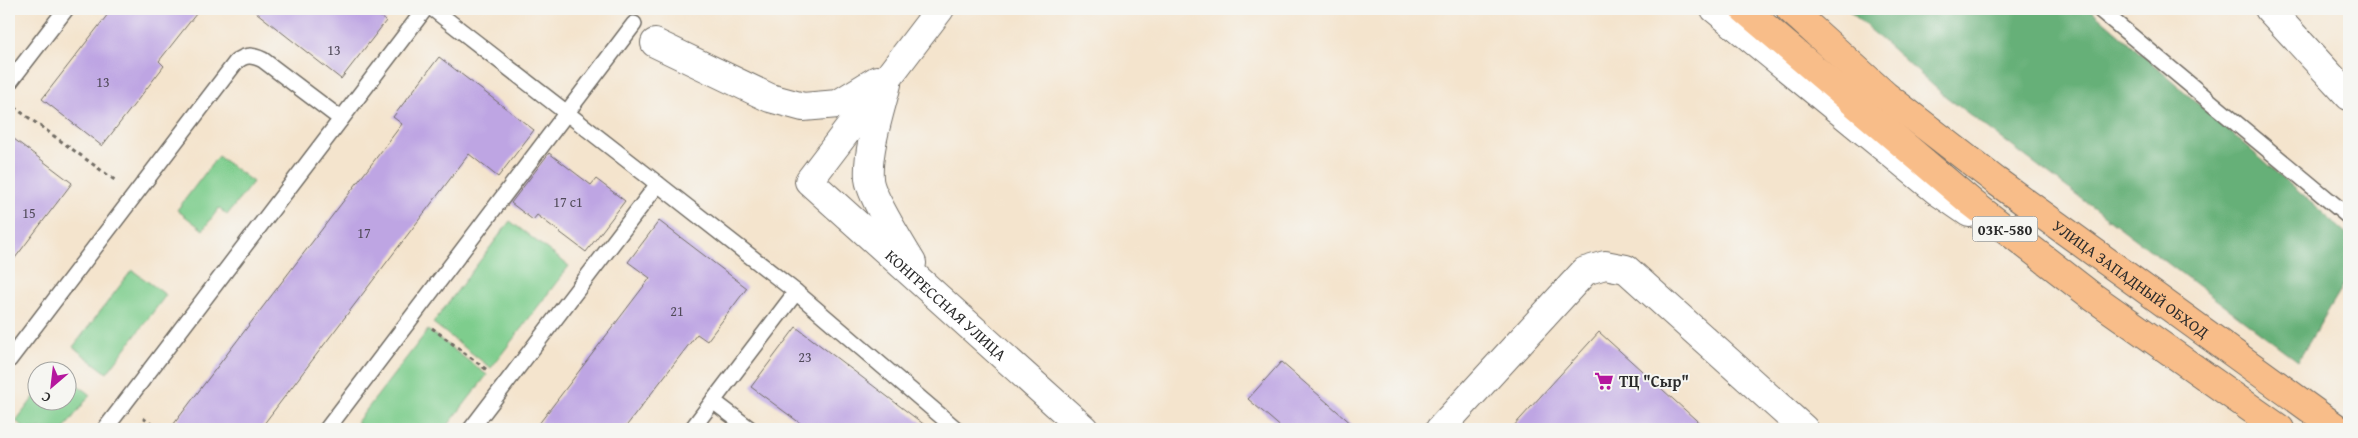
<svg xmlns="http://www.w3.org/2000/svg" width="2358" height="438" font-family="'Gentium Book Plus',serif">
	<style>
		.green { fill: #7ecd8d; stroke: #547c5c }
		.forest { fill: #66b078; stroke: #486e52 }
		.building { fill: #bea5e3 }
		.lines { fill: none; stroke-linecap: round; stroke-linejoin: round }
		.lane-casing { stroke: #716c64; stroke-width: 18 }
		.street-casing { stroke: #716c64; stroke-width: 30 }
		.highway-casing { stroke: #716c64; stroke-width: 30 }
		.path { stroke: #716c64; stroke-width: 3; stroke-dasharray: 4 4; stroke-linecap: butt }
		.lane { stroke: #fff; stroke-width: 15 }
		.street { stroke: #fff; stroke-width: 28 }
		.highway { stroke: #f8bd89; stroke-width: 28 }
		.labels { text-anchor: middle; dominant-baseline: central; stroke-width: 4; stroke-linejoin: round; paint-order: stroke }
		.number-label { font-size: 14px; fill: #504a59 }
		.shield { fill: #f6f6f2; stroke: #686867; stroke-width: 1 }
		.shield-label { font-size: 15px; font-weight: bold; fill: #2b2b2b }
		.street-label { font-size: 16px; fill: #2b2b2b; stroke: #f6f6f2 }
		.poi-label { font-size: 16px; font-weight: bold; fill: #2b2b2b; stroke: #f6f6f2; text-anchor: start }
	</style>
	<rect width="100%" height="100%" fill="#f6f6f2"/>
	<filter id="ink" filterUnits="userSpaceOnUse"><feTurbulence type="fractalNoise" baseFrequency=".02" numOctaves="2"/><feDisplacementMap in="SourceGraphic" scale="10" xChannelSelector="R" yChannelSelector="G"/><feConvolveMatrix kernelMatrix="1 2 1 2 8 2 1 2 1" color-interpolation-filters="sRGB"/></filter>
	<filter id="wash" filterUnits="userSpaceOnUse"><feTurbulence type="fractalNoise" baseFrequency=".0096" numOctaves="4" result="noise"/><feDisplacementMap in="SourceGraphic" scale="20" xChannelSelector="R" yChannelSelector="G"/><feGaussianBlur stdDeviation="1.12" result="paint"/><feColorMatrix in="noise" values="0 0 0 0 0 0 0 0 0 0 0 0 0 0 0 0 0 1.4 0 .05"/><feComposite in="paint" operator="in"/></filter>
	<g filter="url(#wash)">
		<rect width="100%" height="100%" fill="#f4e4cd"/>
		<g class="green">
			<polygon points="218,156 253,182 227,215 219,208 203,230 177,210"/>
			<polygon points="510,221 569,266 491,368 433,323"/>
			<polygon points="132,270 166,295 107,373 73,347"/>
			<polygon points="428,330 487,375 445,429 366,429 357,422"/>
			<polygon points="68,377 90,395 64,429 26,429 16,421 37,393 38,400 68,400"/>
		</g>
		<polygon class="forest" points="1847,9 2090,9 2349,236 2349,276 2298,361 1945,96"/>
		<g id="blocks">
			<g class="building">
				<polygon points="112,9 117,11 119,9 200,9 159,61 164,66 102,146 42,99"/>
				<polygon points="252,9 371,9 386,21 341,79"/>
				<polygon points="439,57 534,130 498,177 469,154 260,429 178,429 173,425 402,124 393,117"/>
				<polygon points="14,139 72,183 9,266 9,147"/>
				<polygon points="549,153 591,185 596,179 625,201 586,252 537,215 533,220 511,203"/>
				<polygon points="659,221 747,288 707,341 697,334 624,429 535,429 650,278 628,262"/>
				<polygon points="796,327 930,429 808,429 751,387"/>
				<polygon points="1599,332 1706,429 1511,429"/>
				<polygon points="1281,362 1353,425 1349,429 1283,429 1248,399"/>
			</g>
		</g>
	</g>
	<g filter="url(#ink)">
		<use href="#blocks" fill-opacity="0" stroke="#716c64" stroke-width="1"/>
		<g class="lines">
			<g class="lane-casing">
				<g id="lane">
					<polyline points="433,9 658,184"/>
					<polyline points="2099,9 2349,217"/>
					<polyline points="9,83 66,9"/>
					<path d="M 9,360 L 236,62 C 246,54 252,55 263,60 L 341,119"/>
					<polyline points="105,429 425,9"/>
					<polyline points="327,429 634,24"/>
					<polyline points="471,429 658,184 796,292"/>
					<polyline points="692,429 713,401"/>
					<polyline points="750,429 713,401 796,292 956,429"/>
				</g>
			</g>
			<g class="street-casing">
				<g id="street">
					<path id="s1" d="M 940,9 L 809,181 L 1084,429"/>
					<polyline points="1715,9 1937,191 1969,213"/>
					<polyline points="2269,9 2349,96"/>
					<polyline points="655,43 770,98 803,107 838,104 877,80"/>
					<path d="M 887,84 C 880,111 867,151 869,178 C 869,193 903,248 912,263"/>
					<polyline points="1440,429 1585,271 1605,265 1626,269 1804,429"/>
				</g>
			</g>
			<g class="highway-casing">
				<g id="highway">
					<polyline points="1744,9 1972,203 2093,297 2280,429"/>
					<path id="s2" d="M 1790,9 L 1885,95 L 1996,181 L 2338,429"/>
				</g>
			</g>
			<g class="path">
				<polyline points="14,107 116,181"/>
				<polyline points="432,328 487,370"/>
				<polyline points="143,418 158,429"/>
			</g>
			<use href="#lane" class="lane"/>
			<use href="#street" class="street"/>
			<use href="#highway" class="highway"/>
		</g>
	</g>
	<defs>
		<g id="supermarket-bare" transform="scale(1.5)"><path d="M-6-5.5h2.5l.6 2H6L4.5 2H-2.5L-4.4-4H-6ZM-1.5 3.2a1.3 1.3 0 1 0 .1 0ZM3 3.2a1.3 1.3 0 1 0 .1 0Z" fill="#b5179e" stroke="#f6f6f2" stroke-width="2.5" paint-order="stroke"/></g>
	</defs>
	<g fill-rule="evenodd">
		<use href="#supermarket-bare" x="1604" y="381"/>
	</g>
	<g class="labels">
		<g class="number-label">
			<text x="334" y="50">13</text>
			<text x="103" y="82">13</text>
			<text x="568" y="202">17 с1</text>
			<text x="29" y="213">15</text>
			<text x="364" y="233">17</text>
			<text x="677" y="311">21</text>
			<text x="805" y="357">23</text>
		</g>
		<rect class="shield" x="1972.5" y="216.5" width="65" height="25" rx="4"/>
		<g class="shield-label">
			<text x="2005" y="229">03К-580</text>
		</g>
		<g class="street-label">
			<text stroke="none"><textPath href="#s2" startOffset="435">УЛИЦА ЗАПАДНЫЙ ОБХОД</textPath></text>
			<text stroke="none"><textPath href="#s1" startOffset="401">КОНГРЕССНАЯ УЛИЦА</textPath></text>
		</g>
		<g class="poi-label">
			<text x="1619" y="381">ТЦ "Сыр"</text>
		</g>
	</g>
	<rect width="2358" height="438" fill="none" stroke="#f6f6f2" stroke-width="30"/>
	<g transform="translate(52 386) rotate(208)"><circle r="24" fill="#f6f6f2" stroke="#a5a5a2"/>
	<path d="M0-4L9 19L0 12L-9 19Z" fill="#b5179e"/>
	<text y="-8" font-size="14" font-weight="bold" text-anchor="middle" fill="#2b2b2b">С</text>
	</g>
</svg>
